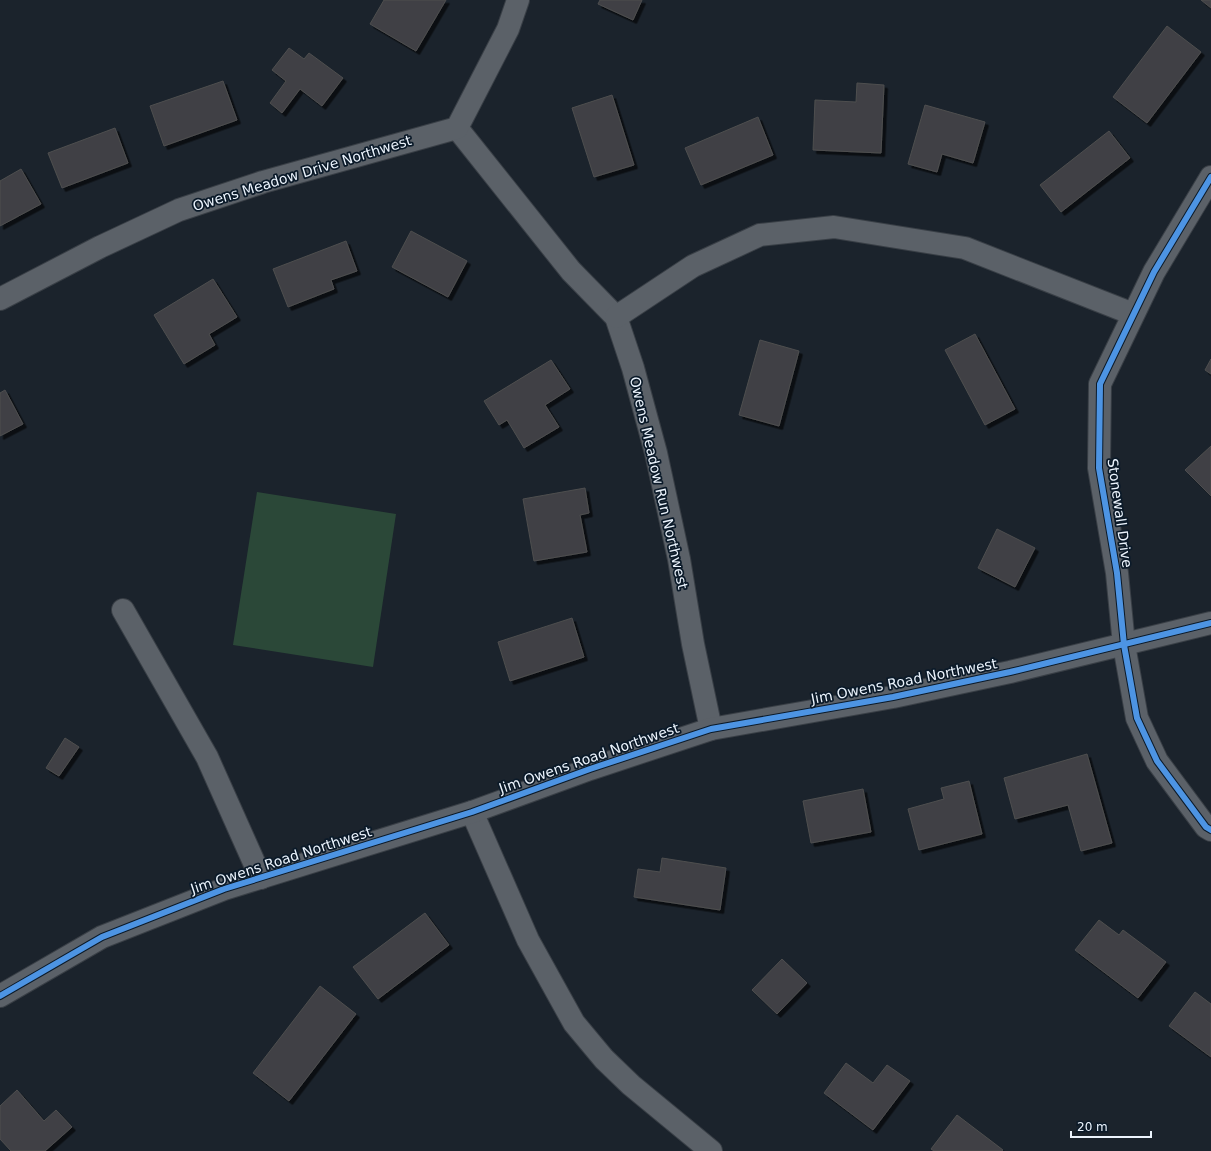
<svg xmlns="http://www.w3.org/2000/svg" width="1211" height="1151" font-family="'DejaVu Sans',sans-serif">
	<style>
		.green { fill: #2b4838 }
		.building { fill: #404144; stroke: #4e4e4f; filter: url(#shadow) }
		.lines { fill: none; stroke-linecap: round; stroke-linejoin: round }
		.minor-casing { stroke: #393f46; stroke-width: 24 }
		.minor { stroke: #5b6168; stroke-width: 22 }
		.cycleway-casing { stroke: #0b1a29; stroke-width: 8 }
		.cycleway { stroke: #4d94e3; stroke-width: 6 }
		.labels { text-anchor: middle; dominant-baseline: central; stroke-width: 3.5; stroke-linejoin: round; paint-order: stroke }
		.street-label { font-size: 14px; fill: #ecf4fd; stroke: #0b1a29 }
	</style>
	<defs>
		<filter id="shadow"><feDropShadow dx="3.5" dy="3.5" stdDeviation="0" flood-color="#0009"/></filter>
	</defs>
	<rect width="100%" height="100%" fill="#1b232c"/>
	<polygon class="green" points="257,492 396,514 373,667 233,645"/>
	<g class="building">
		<polygon points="384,0 446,0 416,51 370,24"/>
		<polygon points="600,0 642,0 633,20 598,4"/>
		<polygon points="1201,0 1211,0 1211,8"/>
		<polygon points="1167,26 1201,52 1147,123 1113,97"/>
		<polygon points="289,48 304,59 309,53 343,78 322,106 300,89 282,113 270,103 286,81 272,70"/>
		<polygon points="223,81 237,120 164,146 150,106"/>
		<polygon points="857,83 884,85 881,153 813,150 815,100 856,102"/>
		<polygon points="612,95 634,165 594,177 572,108"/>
		<polygon points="925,105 985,122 973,163 942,154 937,172 908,164"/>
		<polygon points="758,117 773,155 701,185 685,148"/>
		<polygon points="115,128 128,163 62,188 48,153"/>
		<polygon points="1109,131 1130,158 1061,212 1040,185"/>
		<polygon points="21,169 41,204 0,226 0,181"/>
		<polygon points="411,231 467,261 448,297 392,267"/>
		<polygon points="346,241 357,271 331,280 334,289 288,307 273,269"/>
		<polygon points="213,279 237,317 209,334 215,345 184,364 154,315"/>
		<polygon points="975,334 1015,409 985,425 945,350"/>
		<polygon points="760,340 799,351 779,426 739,415"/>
		<polygon points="1211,359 1211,374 1205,370"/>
		<polygon points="551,360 570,389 545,405 559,427 524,448 507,420 499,425 484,401"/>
		<polygon points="5,390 23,424 0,436 0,393"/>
		<polygon points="1211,446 1211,496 1185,470"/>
		<polygon points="585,488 589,513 580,515 587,552 534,561 523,499"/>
		<polygon points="997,529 1035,548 1015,587 978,568"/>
		<polygon points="572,618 584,657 510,681 498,642"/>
		<polygon points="65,738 79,747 59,776 46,768"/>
		<polygon points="1087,754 1112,843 1081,851 1068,805 1015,819 1004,778"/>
		<polygon points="969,781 982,834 919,850 908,809 944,799 941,788"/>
		<polygon points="863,789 871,832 811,843 803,801"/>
		<polygon points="662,858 726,868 720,910 634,897 638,869 660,872"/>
		<polygon points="425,913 449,945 378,999 353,967"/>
		<polygon points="1099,920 1119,935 1123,930 1166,962 1138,998 1075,950"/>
		<polygon points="782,959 807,983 777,1014 752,990"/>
		<polygon points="320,986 356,1014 289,1101 253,1073"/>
		<polygon points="1195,992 1211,1004 1211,1057 1169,1026"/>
		<polygon points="846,1063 873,1083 887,1065 910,1081 873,1130 824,1093"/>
		<polygon points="17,1090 44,1121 56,1110 72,1127 45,1151 11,1151 0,1139 0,1106"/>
		<polygon points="957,1115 1003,1150 1002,1151 934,1151 931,1149"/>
	</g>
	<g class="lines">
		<g class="minor-casing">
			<g id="minor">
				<polyline points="457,128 571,271 616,317 633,368 656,453 679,559 693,644 711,729"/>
				<polyline points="1211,177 1154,272 1100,384 1099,468 1117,573 1124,645 1137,718 1157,761 1206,827 1211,830"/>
				<polyline points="0,299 100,247 179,210 263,182 457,128 508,29 518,0"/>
				<polyline points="616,317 693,266 760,235 834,227 965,248 1133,314"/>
				<polyline points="123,610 207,757 261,878"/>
				<polyline points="472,812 528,940 574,1023 604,1059 631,1085 711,1151"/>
				<polyline points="0,996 102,937 224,889 472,812 590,769 711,729 893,697 1010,672 1211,623"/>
			</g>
		</g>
		<use href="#minor" class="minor"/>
		<g class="cycleway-casing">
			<g id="cycleway">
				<polyline points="1211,177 1154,272 1100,384 1099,468 1117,573 1124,645 1137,718 1157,761 1206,827 1211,830"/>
				<polyline points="0,996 102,937 224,889 472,812 590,769 711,729 893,697 1010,672 1211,623"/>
			</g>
		</g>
		<use href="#cycleway" class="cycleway"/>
	</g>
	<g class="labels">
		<g class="street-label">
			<text transform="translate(302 173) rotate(-17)">Owens Meadow Drive Northwest</text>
			<text transform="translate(659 483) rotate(77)">Owens Meadow Run Northwest</text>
			<text transform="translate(1120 513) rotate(82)">Stonewall Drive</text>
			<text transform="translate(904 681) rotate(-11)">Jim Owens Road Northwest</text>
			<text transform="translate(589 758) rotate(-19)">Jim Owens Road Northwest</text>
			<text transform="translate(281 860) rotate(-18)">Jim Owens Road Northwest</text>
		</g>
	</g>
	<path d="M1071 1131v6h80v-6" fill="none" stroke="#ecf4fd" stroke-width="2"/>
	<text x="1077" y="1131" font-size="12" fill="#ecf4fd" stroke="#0b1a29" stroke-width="3" paint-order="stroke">20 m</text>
</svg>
